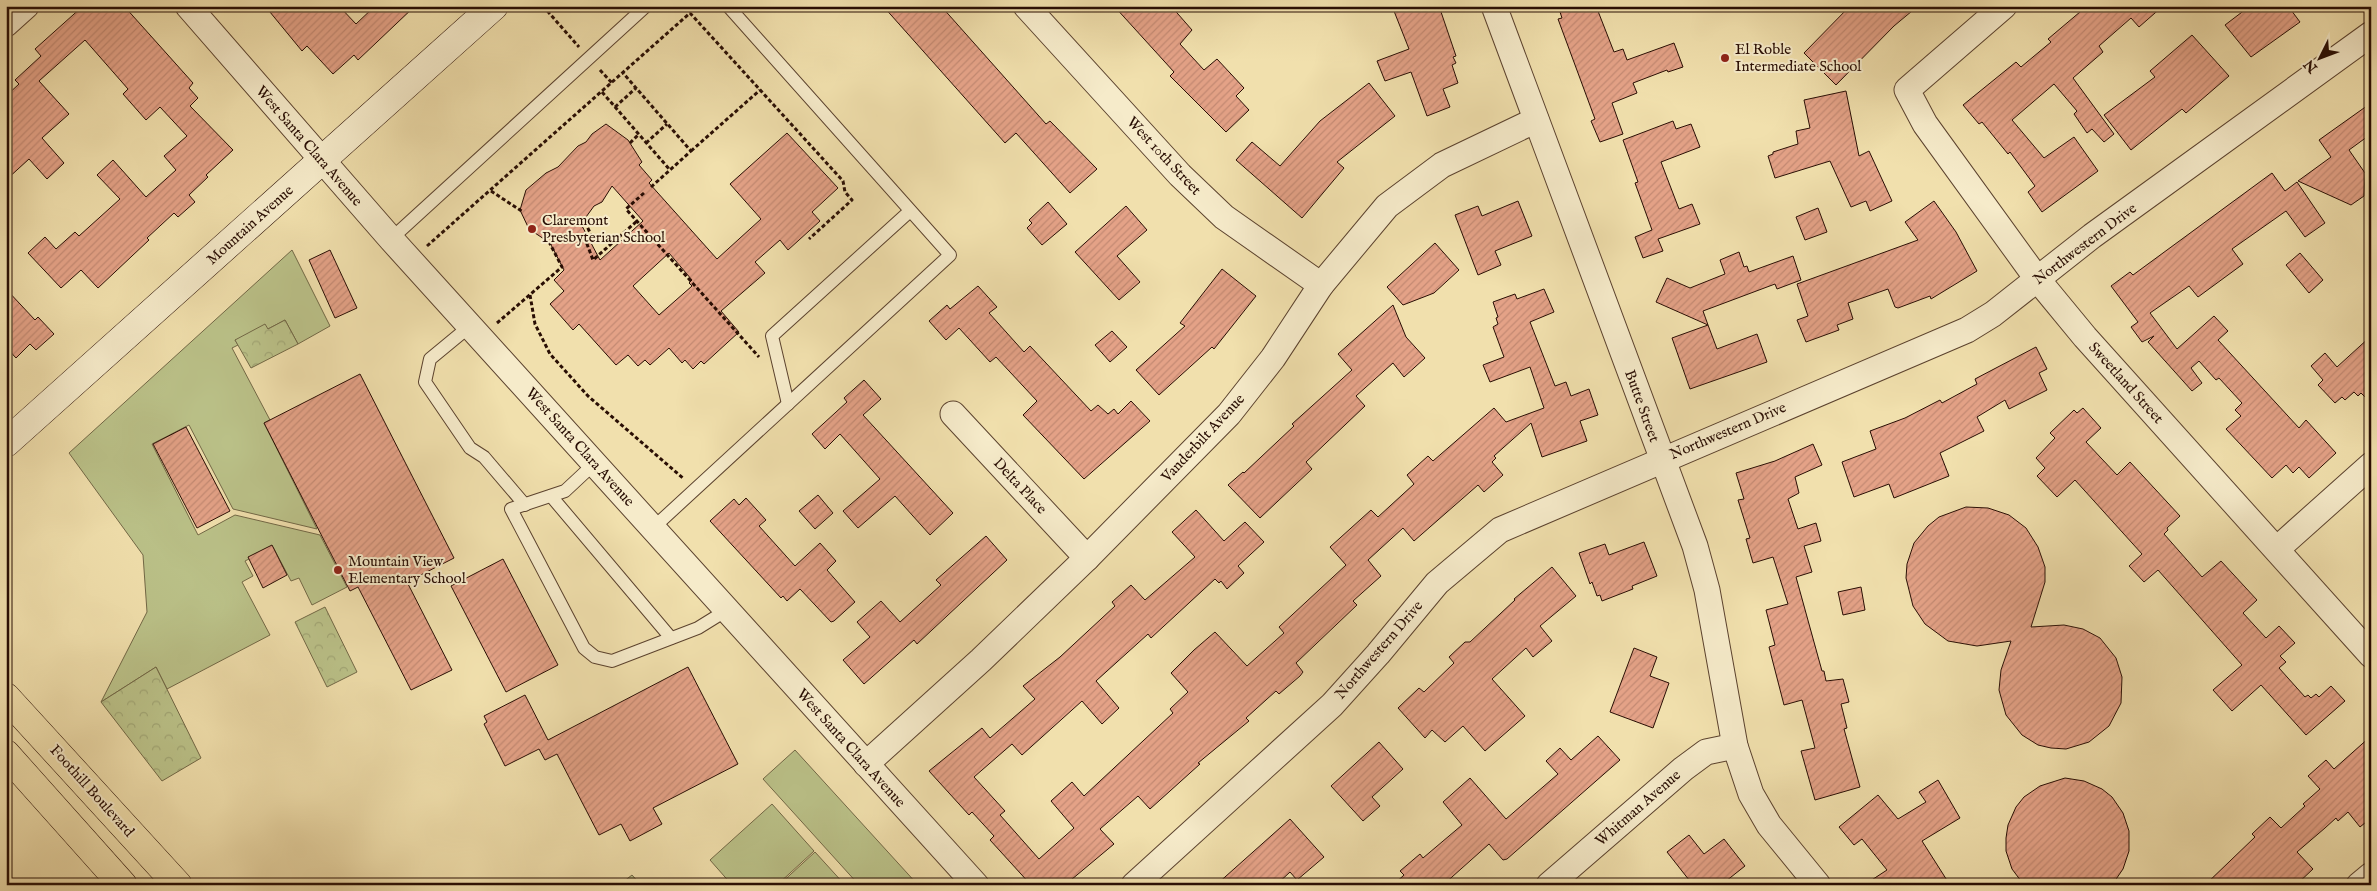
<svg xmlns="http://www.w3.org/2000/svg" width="2377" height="891" font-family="'IM FELL English',serif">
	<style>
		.green { fill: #bbc289; stroke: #726846 }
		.forest { fill: url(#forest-crowns); stroke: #726846 }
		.building { fill: url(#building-hatch); stroke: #290e04; fill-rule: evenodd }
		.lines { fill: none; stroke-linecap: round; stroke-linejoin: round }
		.lane-casing { stroke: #5b422e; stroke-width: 14 }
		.street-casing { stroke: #5b422e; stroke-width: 27 }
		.secondary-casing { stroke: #290e04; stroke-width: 29 }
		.primary-casing { stroke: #290e04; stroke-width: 29 }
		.path { stroke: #290e04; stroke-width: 3; stroke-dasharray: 4 2.5; stroke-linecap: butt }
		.lane { stroke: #f6ebca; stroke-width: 12 }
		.street { stroke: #f6ebca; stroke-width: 25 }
		.secondary { stroke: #f6ebca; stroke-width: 28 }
		.primary { stroke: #f1e0ad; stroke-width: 28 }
		.poi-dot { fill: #8f2418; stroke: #f6ebca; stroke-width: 2 }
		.labels { text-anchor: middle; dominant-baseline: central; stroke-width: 4; stroke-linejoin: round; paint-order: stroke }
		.poi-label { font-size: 15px; fill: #290e04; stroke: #f6ebca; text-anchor: start }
		.street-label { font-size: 15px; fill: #290e04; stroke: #f6ebca }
	</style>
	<defs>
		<pattern id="forest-crowns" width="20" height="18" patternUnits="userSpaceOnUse" patternTransform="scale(1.25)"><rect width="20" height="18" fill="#bbc289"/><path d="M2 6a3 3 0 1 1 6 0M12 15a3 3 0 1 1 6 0" fill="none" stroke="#a1a675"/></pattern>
		<pattern id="building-hatch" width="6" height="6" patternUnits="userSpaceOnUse" patternTransform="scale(1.25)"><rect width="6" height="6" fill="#e4a287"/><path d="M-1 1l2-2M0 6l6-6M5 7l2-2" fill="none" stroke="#c48a73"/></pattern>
	</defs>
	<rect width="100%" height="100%" fill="#f1e0ad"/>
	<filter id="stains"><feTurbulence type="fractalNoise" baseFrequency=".004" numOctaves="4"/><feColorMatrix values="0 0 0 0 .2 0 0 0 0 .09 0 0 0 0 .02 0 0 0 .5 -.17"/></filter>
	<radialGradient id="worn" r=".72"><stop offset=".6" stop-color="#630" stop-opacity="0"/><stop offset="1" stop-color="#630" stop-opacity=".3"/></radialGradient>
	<g class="green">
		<polygon points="292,250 330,326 298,344 285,320 268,329 235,340 238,345 232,348 270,420 264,423 317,529 233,509 189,425 152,444 198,535 235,515 320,535 347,587 312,605 299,578 291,581 273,547 245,561 253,576 242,582 270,635 167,689 156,667 101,702 147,612 143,555 69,453"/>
		<polygon points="795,750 918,885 859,885 763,779"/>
		<polygon points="772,804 814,851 777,885 732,885 710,860"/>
		<polygon points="815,852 845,885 779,885"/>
	</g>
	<g class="forest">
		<polygon points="285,320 298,344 251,368 235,340 265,324 268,329"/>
		<polygon points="325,607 357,672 327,687 295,622"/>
		<polygon points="156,667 201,758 162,781 101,702"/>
		<polygon points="632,875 641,885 619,885"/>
	</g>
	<g class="building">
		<polygon points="83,6 124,6 193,83 189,88 198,98 190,106 233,150 206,175 208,177 189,195 195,202 178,217 174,213 147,238 149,240 98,288 81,270 61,288 28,253 45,237 56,249 75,232 79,236 120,199 97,175 113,160 146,197 176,170 164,156 187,136 160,107 146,120 123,94 128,89 85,40 39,81 69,114 42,138 64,163 47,179 29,159 6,180 6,96 19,84 15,80 41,56 35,49"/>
		<polygon points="265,6 339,6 356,24 375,6 415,6 358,60 354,55 333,74 307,46 302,51"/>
		<polygon points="883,6 941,6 1046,124 1050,121 1097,169 1070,193 1016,133 1005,143"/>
		<polygon points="1114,6 1171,6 1192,30 1180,44 1204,70 1217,59 1244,88 1236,96 1249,110 1226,132 1170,76 1174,72"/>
		<polygon points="1392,6 1439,6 1456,56 1453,57 1456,63 1452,65 1458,83 1443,89 1450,107 1427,116 1411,72 1385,81 1377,61 1409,49"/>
		<polygon points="1558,6 1596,6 1614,52 1623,49 1627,60 1674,43 1683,67 1668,72 1667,70 1633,83 1637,93 1612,103 1623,134 1600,142 1591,121 1595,119 1558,19 1562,18"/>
		<polygon points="1850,6 1918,6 1894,26 1836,85 1804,53"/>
		<polygon points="2087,6 2163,6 2139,27 2131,18 2099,46 2103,52 2073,78 2114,134 2104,142 2092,129 2087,133 2074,114 2077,111 2054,84 2012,120 2044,158 2074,137 2098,171 2042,212 2028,192 2035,186 2010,152 2008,154 1982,122 1979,124 1963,105 2016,62 2021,67 2051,42 2048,39"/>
		<polygon points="2250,6 2288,6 2300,22 2251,57 2225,25"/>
		<polygon points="2192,35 2229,76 2186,113 2182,109 2131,150 2104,115 2155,77 2150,71"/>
		<polygon points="1369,83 1395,116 1337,162 1344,168 1302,218 1236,160 1252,142 1280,166 1320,121"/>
		<polygon points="1846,91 1859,156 1869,151 1892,201 1870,211 1866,201 1851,207 1830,161 1775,178 1768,156 1773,154 1773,152 1798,144 1796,131 1810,128 1804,100"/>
		<polygon points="2371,103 2371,134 2349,150 2365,173 2364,196 2351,205 2298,181 2331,157 2319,140"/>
		<polygon points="1673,121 1676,129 1691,124 1700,147 1661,162 1679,209 1692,204 1700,224 1658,239 1663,251 1643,258 1635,237 1652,230 1635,183 1638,182 1623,140"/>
		<path d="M 606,124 L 628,140 L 642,162 L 639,165 L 652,180 L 649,183 L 717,259 L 761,219 L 730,184 L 787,133 L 838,188 L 812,212 L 820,221 L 788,250 L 780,240 L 755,262 L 765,273 L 721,311 L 739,332 L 704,364 L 701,361 L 693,369 L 685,360 L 682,363 L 669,348 L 650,365 L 645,360 L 638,366 L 628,355 L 616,365 L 579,324 L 573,330 L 550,304 L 564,291 L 554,280 L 564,270 L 550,243 L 529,229 L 520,210 L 526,190 L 546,173 L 558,167 L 578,146 L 586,142 L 592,134 ZM 612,186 L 643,221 L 600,260 L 581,224 L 594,206 L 602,202 ZM 669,253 L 692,280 L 689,283 L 692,286 L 659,315 L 633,286 Z"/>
		<polygon points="2272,173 2285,191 2297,182 2325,223 2305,237 2286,211 2232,249 2243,264 2198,297 2189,286 2150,313 2177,349 2214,316 2228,331 2218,340 2299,428 2306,420 2336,453 2309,478 2299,467 2293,473 2286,465 2272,478 2226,429 2241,416 2235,410 2242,403 2219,378 2216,380 2199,361 2191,368 2202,383 2192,391 2148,342 2154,336 2142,342 2131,327 2138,322 2111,286 2130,272 2133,275"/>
		<polygon points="1518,201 1532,236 1495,251 1501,265 1478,275 1455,215 1478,206 1482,216"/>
		<polygon points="1934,201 1956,232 1977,271 1931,299 1930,296 1898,308 1895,307 1888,289 1848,303 1853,319 1837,325 1839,330 1806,342 1797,320 1808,316 1797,284 1918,240 1905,222"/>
		<polygon points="1048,202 1067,224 1042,245 1027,228 1032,223 1029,220"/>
		<polygon points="1126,206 1147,230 1117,256 1140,282 1119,300 1075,252"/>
		<polygon points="1818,208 1827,232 1805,240 1796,217"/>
		<polygon points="1435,243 1459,270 1434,293 1403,305 1387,287"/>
		<polygon points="330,250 357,308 335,318 309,260"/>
		<polygon points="1739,252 1744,267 1747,266 1749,272 1793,256 1801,280 1777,289 1775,284 1703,311 1708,325 1656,302 1667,278 1690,288 1725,274 1720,260"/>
		<polygon points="2300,253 2323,280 2309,293 2286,265"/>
		<polygon points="1222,269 1256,296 1214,349 1212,347 1159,395 1136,370 1185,326 1180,323"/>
		<polygon points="978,286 997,307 989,313 1024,352 1030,346 1091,411 1098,405 1108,414 1114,409 1118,414 1131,401 1150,421 1084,479 1023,415 1037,401 996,357 990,362 959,328 946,340 929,321 947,305 950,309"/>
		<polygon points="6,289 35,320 38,317 54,334 36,350 30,344 16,358 6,347"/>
		<polygon points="1544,289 1554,312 1530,322 1555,386 1566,382 1571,396 1589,389 1598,415 1580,421 1587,441 1542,457 1531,423 1494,456 1496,458 1492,462 1503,475 1484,492 1478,485 1414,541 1403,528 1368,560 1381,576 1353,601 1357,605 1296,663 1303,672 1300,676 1279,694 1276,691 1246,718 1249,721 1198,763 1200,764 1150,809 1138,796 1100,829 1114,844 1065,885 1031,885 990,840 994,836 972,812 969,815 929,771 982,728 990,738 1035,699 1023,686 1060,657 1115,606 1112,602 1131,585 1145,600 1195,557 1172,532 1196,510 1224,541 1245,522 1264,542 1238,566 1244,573 1227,589 1221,581 1219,583 1215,579 1151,638 1148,634 1096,681 1119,708 1102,724 1082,701 1022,755 1012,744 974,777 1005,811 1000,815 1039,859 1074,828 1051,801 1072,782 1084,796 1173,713 1170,709 1188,692 1171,673 1194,650 1215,632 1247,666 1284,633 1279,627 1346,565 1330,547 1371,510 1378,517 1414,484 1407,475 1428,456 1433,461 1494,408 1506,422 1544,408 1530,367 1490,382 1483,365 1504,357 1493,327 1498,324 1496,318 1498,317 1493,302 1515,294 1517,299"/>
		<polygon points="1393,305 1406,337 1425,358 1404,377 1393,363 1356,396 1365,406 1306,462 1312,469 1260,518 1228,485 1243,472 1244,473 1294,426 1292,424 1352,370 1338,354"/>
		<polygon points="1708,325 1717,349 1757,334 1767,362 1690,389 1672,338"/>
		<polygon points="1112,331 1127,347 1110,362 1095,345"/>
		<polygon points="2371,336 2371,403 2361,393 2358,396 2354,392 2345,400 2342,397 2335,403 2318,385 2323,380 2311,366 2325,353 2337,367"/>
		<polygon points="2036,347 2047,369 2039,373 2047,390 2009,409 2005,400 1977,417 1984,431 1940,453 1949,476 1894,498 1889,484 1854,497 1842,462 1876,449 1870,431 1905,418 1940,400 1942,403 1977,384 1975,379"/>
		<polygon points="360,374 454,558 407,582 452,670 411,690 358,587 350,591 264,423"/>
		<polygon points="864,380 881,399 863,415 953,513 930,535 895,496 858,528 843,511 880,479 840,434 825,449 812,434 847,402 844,398"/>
		<polygon points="2083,408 2101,428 2086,442 2117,475 2130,462 2180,516 2167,528 2168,530 2164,534 2202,577 2221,561 2257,600 2243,613 2266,638 2279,626 2295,643 2280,656 2286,662 2279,668 2305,697 2308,695 2311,698 2316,694 2319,697 2331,686 2345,701 2306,735 2261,685 2232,711 2213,690 2242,665 2158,570 2144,582 2129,566 2142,554 2075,480 2057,497 2037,476 2045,468 2036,458 2055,438 2050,433 2074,410 2077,413"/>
		<polygon points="186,427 230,511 197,528 153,444"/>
		<polygon points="1813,444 1822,465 1795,477 1799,493 1788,499 1798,529 1816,523 1821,541 1804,546 1812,572 1796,577 1822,671 1824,671 1826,681 1843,679 1849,702 1841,704 1847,728 1844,729 1860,787 1815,800 1801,751 1815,748 1802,700 1784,705 1769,647 1775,645 1766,610 1788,604 1773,557 1753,563 1746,539 1750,538 1738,500 1744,499 1736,473 1775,461"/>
		<polygon points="818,495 833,513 815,529 799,511"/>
		<polygon points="746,498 766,520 759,526 795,566 820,543 836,561 827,570 855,602 834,621 831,622 800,589 787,601 783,596 781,598 710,521 734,499 739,505"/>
		<polygon points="1966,507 1988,508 2009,515 2026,528 2038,547 2045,567 2045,582 2031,627 2064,625 2083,629 2100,638 2116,658 2122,677 2121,703 2109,726 2089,742 2066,749 2051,748 2038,745 2022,735 2006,715 1999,690 2001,670 2011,641 1977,646 1948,641 1925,624 1913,606 1906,578 1907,564 1914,543 1928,526 1939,517"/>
		<polygon points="986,536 1007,560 917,644 914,640 864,684 843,660 870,637 857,622 881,601 900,622 941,585 936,580"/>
		<polygon points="1644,542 1657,576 1632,586 1633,589 1602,601 1600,595 1597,596 1592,582 1590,584 1579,553 1605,544 1609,555"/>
		<polygon points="272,545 287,575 263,588 248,557"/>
		<polygon points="503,559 558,665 506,692 451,586"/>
		<polygon points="1552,567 1576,596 1540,626 1552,641 1533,657 1526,648 1492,679 1525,716 1485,751 1463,726 1445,742 1432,730 1425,738 1398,708 1419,688 1424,692 1454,663 1449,657 1465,642 1470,642 1515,600 1514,599"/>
		<polygon points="1861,587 1865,610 1843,615 1838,592"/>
		<polygon points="1634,648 1657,657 1650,676 1669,683 1653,728 1610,712"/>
		<polygon points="688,667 738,764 653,808 662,824 630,841 621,824 599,835 557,754 545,760 539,749 505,766 484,724 487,722 484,716 525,695 548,740"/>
		<polygon points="1598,736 1620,760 1507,859 1503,860 1489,844 1443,885 1393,885 1404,875 1400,871 1420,854 1423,858 1462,825 1443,802 1470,778 1506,819 1558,774 1546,761 1560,748 1571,760"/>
		<polygon points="2371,736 2371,818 2360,827 2348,812 2338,821 2336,818 2325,828 2297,852 2313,869 2296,885 2205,885 2255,837 2252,834 2270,817 2281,828 2305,806 2303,804 2320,789 2308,776 2326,760 2334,769"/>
		<polygon points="1379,742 1403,769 1372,797 1380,806 1363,821 1331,786"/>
		<polygon points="2065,778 2084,781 2102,789 2112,797 2123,813 2129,831 2129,851 2123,869 2112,885 2024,885 2012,869 2006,851 2006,838 2008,825 2016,807 2024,797 2040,786"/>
		<polygon points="1938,780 1960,818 1922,841 1950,885 1864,885 1887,870 1862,839 1854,845 1839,827 1878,795 1898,819 1926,802 1919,792"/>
		<polygon points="1290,819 1324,857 1297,880 1290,872 1276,885 1216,885"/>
		<polygon points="1689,835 1704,854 1724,839 1745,866 1721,885 1693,885 1667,852"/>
	</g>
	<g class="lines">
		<g class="lane-casing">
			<g id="lane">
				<polyline points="391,239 646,6"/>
				<polyline points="470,326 430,359 425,382 470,448 484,457 525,505"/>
				<polyline points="788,404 772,336 910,211"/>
				<polyline points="595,463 565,491 511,509 584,648 595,657 612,661 698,628 727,610"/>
				<polyline points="551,496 671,638"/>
				<polyline points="653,528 950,255 728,6"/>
			</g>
		</g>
		<g class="street-casing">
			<g id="street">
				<polyline points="188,6 391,239 976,885"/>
				<polyline points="1026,6 1180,175 1224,217 1321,285"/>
				<polyline points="1494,6 1695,546 1707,590 1735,746 1751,794 1769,825 1818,885"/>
				<polyline points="2004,6 1907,90 1925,124 2038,280 2085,337 2371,655"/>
				<polyline points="6,24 26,6"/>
				<polyline points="953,414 1087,558"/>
				<polyline points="2277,549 2371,465"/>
				<polyline points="866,764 981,660 1087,558 1229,414 1273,358 1321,285 1387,206 1442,165 1536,120"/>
				<polyline points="1134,885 1332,705 1378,654 1437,583 1500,530 1967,330 1993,314 2092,236 2371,34"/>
				<polyline points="1549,885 1683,769 1706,752 1735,746"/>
				<polyline points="2359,885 2371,875"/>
			</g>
		</g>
		<g class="secondary-casing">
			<polyline id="secondary" points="6,443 494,6"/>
		</g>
		<g class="primary-casing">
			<g id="primary">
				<polyline points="6,697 178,885"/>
				<polyline points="6,754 123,885"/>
			</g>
		</g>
		<g class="path">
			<polyline points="543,6 579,47"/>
			<polyline points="600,70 612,83"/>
			<polyline points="602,92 670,170 691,151 623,73"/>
			<polyline points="615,107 636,88"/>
			<polyline points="630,143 639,134"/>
			<polyline points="646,143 667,124"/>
			<polyline points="691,151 760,90"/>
			<polyline points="651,187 670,170"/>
			<polyline points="491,191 523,212"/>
			<polyline points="644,193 626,209 759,357"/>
			<polyline points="585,222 593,239 587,244 593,260 637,221"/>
			<polyline points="427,246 690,13 843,181 845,192 852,200 809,239"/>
			<polyline points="530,295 535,324 550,354 588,396 684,479"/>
			<polyline points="497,323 562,267 547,238"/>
		</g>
		<use href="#lane" class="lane"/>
		<use href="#street" class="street"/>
		<use href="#secondary" class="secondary"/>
		<use href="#primary" class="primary"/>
	</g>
	<g class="poi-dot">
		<circle cx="1725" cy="58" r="5"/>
		<circle cx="532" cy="229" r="5"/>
		<circle cx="338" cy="570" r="5"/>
	</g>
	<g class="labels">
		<g class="poi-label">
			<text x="1735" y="49">El Roble<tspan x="1735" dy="17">Intermediate School</tspan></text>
			<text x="542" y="220">Claremont<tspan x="542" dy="17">Presbyterian School</tspan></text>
			<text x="348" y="561">Mountain View<tspan x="348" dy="17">Elementary School</tspan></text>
		</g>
		<g class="street-label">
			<text transform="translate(309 146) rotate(49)">West Santa Clara Avenue</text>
			<text transform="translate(1164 156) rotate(47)">West 10th Street</text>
			<text transform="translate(250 225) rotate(-42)">Mountain Avenue</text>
			<text transform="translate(2085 244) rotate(-37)">Northwestern Drive</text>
			<text transform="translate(2126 383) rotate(48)">Sweetland Street</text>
			<text transform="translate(1642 406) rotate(70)">Butte Street</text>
			<text transform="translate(1728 431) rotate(-23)">Northwestern Drive</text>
			<text transform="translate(1203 438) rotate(-47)">Vanderbilt Avenue</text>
			<text transform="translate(580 447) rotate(48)">West Santa Clara Avenue</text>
			<text transform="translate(1020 486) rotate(47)">Delta Place</text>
			<text transform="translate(1379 650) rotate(-49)">Northwestern Drive</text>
			<text transform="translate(851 748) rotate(48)">West Santa Clara Avenue</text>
			<text transform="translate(92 791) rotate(48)">Foothill Boulevard</text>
			<text transform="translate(1638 808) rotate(-41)">Whitman Avenue</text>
		</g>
	</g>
	<rect width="2377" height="891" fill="none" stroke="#f1e0ad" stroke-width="25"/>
	<rect x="8" y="8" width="2362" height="876" fill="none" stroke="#290e04" stroke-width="2.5"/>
	<rect x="12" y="12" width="2352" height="866" fill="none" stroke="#290e04"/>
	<g transform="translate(2320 58) rotate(228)" stroke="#f6ebca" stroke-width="4" paint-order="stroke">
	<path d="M0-4L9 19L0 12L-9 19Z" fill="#290e04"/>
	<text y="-8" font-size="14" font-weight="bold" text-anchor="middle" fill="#290e04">N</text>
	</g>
	<rect width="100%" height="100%" filter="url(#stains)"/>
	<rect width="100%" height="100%" fill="url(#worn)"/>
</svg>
